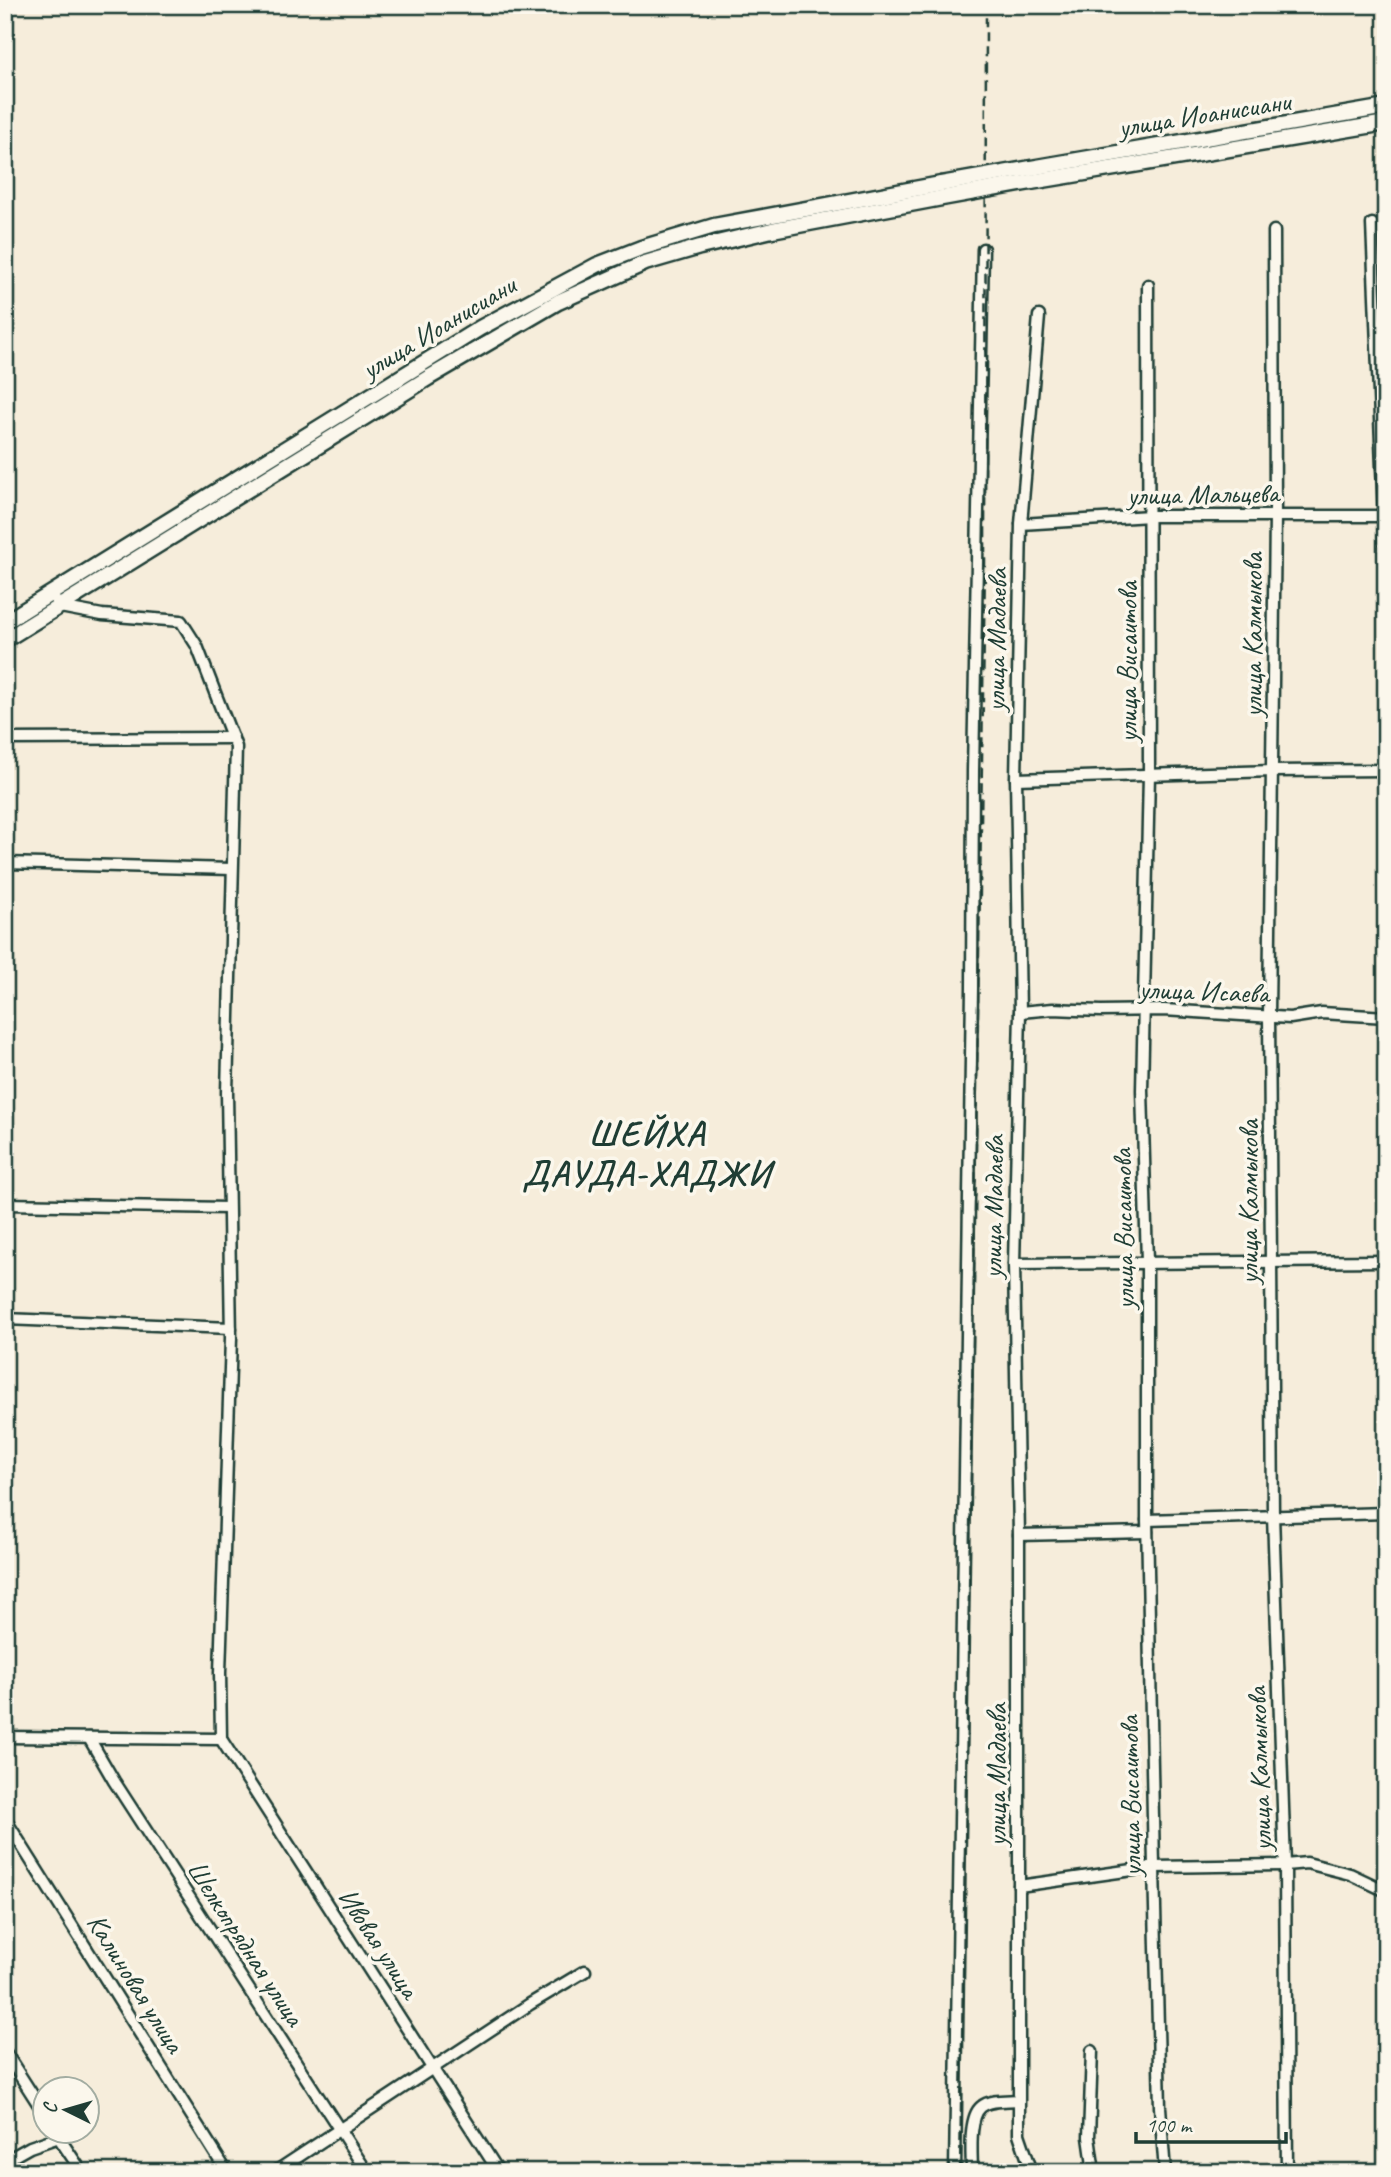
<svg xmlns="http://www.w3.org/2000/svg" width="1391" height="2177" font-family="Caveat,sans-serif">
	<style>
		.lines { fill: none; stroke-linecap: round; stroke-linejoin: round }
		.street-casing { stroke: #1f3d34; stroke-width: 15 }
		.secondary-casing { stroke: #1f3d34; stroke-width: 19 }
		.street { stroke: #fbf7ec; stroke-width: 10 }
		.secondary { stroke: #fbf7ec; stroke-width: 14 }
		.rail { stroke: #1f3d34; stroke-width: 2.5; stroke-dasharray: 10 5; stroke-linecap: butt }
		.secondary-bridge-casing { stroke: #1f3d34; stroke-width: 19; stroke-linecap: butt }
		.secondary-bridge { stroke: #fbf7ec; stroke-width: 14 }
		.labels { text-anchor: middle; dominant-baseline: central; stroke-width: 7; stroke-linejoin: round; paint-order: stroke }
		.street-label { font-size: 28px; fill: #1f3d34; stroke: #fbf7ec }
		.district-label { font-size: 35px; font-weight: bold; letter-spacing: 2px; fill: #1f3d34; stroke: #fbf7ec }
	</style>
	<rect width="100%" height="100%" fill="#f6eddb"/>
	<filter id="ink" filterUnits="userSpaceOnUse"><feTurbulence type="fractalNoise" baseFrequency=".0143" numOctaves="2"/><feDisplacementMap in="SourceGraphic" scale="14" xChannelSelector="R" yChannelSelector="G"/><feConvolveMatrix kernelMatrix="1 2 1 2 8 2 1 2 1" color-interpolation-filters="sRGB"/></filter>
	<g filter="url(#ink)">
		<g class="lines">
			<g class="street-casing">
				<g id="street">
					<polyline points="1372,224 1386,564"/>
					<polyline points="1274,231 1275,516 1269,1016 1271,1262 1273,1515 1285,1865 1287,2172"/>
					<polyline points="1148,285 1149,774 1142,1090 1147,1262 1147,1520 1154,1867 1160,2107 1165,2172"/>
					<polyline points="1021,524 1150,516 1386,516"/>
					<polyline points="51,594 60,607 102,615 181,621 197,646 236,747 227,1093 231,1338 220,1673 221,1739"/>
					<polyline points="5,739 233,738"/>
					<polyline points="1016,779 1273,771 1386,770"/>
					<polyline points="5,863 232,869"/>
					<polyline points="1020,1012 1053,1009 1101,1011 1164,1010 1290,1018 1322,1013 1386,1017"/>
					<polyline points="5,1204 228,1208"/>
					<polyline points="1014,1264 1386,1261"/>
					<polyline points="5,1319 231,1328"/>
					<polyline points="1147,1520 1386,1513"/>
					<polyline points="1019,1535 1147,1532"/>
					<polyline points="5,1737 221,1739"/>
					<polyline points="89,1738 114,1781 367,2172"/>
					<polyline points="221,1739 499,2172"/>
					<polyline points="5,1819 227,2172"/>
					<polyline points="1019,1886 1154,1867 1285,1865 1307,1863 1350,1874 1386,1891"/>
					<polyline points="1092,2051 1089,2137 1094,2172"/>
					<polyline points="5,2052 46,2116"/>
					<polyline points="55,2132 82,2172"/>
					<polyline points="5,2161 30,2147 59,2137"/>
					<polyline points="275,2172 530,2004 585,1971"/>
					<polyline points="955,2172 972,988 973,771 983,249"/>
					<path d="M 972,2172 C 972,2156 968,2118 981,2107 C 990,2099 1007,2101 1018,2100"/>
					<polyline points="1032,2172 1019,2134 1019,1535 1014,1264 1020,1012 1016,779 1021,524 1039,316"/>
				</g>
			</g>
			<g class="secondary-casing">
				<g id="secondary">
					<polyline points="1031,168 1386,107"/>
					<polyline points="1031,182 1386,123"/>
					<polyline points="5,622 480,328 597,265 641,248 714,226 941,184"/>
					<polyline points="5,640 428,378 558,302 645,263 700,247 772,230 942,198"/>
				</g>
			</g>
			<use href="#street" class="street"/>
			<use href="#secondary" class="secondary"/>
			<polyline class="rail" points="960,2172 985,566 986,5"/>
			<g class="secondary-bridge-casing">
				<g id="secondary-bridge">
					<polyline points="941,184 1031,168"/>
					<polyline points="942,198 1031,182"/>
				</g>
			</g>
			<use href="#secondary-bridge" class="secondary-bridge"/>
		</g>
	</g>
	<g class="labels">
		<g class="street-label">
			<text transform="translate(1204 114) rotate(-9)">улица Иоанисиани</text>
			<text transform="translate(438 327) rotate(-31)">улица Иоанисиани</text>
			<text transform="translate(1203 494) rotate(-1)">улица Мальцева</text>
			<text transform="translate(1252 635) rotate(-90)">улица Калмыкова</text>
			<text transform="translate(996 640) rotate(-89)">улица Мадаева</text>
			<text transform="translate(1127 662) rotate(-90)">улица Висаитова</text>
			<text transform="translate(1204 991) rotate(2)">улица Исаева</text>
			<text transform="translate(1248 1202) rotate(-90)">улица Калмыкова</text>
			<text transform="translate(993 1207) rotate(-89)">улица Мадаева</text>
			<text transform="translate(1123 1229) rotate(-91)">улица Висаитова</text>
			<text transform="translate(1259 1769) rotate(-92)">улица Калмыкова</text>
			<text transform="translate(996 1775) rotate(-90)">улица Мадаева</text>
			<text transform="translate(1130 1796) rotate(-91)">улица Висаитова</text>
			<text transform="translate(246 1943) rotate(57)">Шелкопрядная улица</text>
			<text transform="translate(379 1943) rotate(57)">Ивовая улица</text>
			<text transform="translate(136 1983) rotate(58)">Калиновая улица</text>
		</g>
		<g class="district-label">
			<text x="647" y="1133">ШЕЙХА<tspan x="647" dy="40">ДАУДА-ХАДЖИ</tspan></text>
		</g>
	</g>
	<rect width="1391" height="2177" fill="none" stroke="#fbf7ec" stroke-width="28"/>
	<rect x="14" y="14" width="1363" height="2149" fill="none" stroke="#1f3d34" stroke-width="2.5" filter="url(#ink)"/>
	<g transform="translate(66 2110) rotate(275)"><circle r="33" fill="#fbf7ec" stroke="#a3ada2" stroke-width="2"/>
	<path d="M0-5L12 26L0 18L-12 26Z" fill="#1f3d34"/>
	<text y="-10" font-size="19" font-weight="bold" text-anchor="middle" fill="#1f3d34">С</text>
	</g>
	<path d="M1136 2132v10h150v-10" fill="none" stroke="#1f3d34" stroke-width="3.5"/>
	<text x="1146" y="2132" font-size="21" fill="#1f3d34" stroke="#fbf7ec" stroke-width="5" paint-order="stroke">100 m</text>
</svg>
